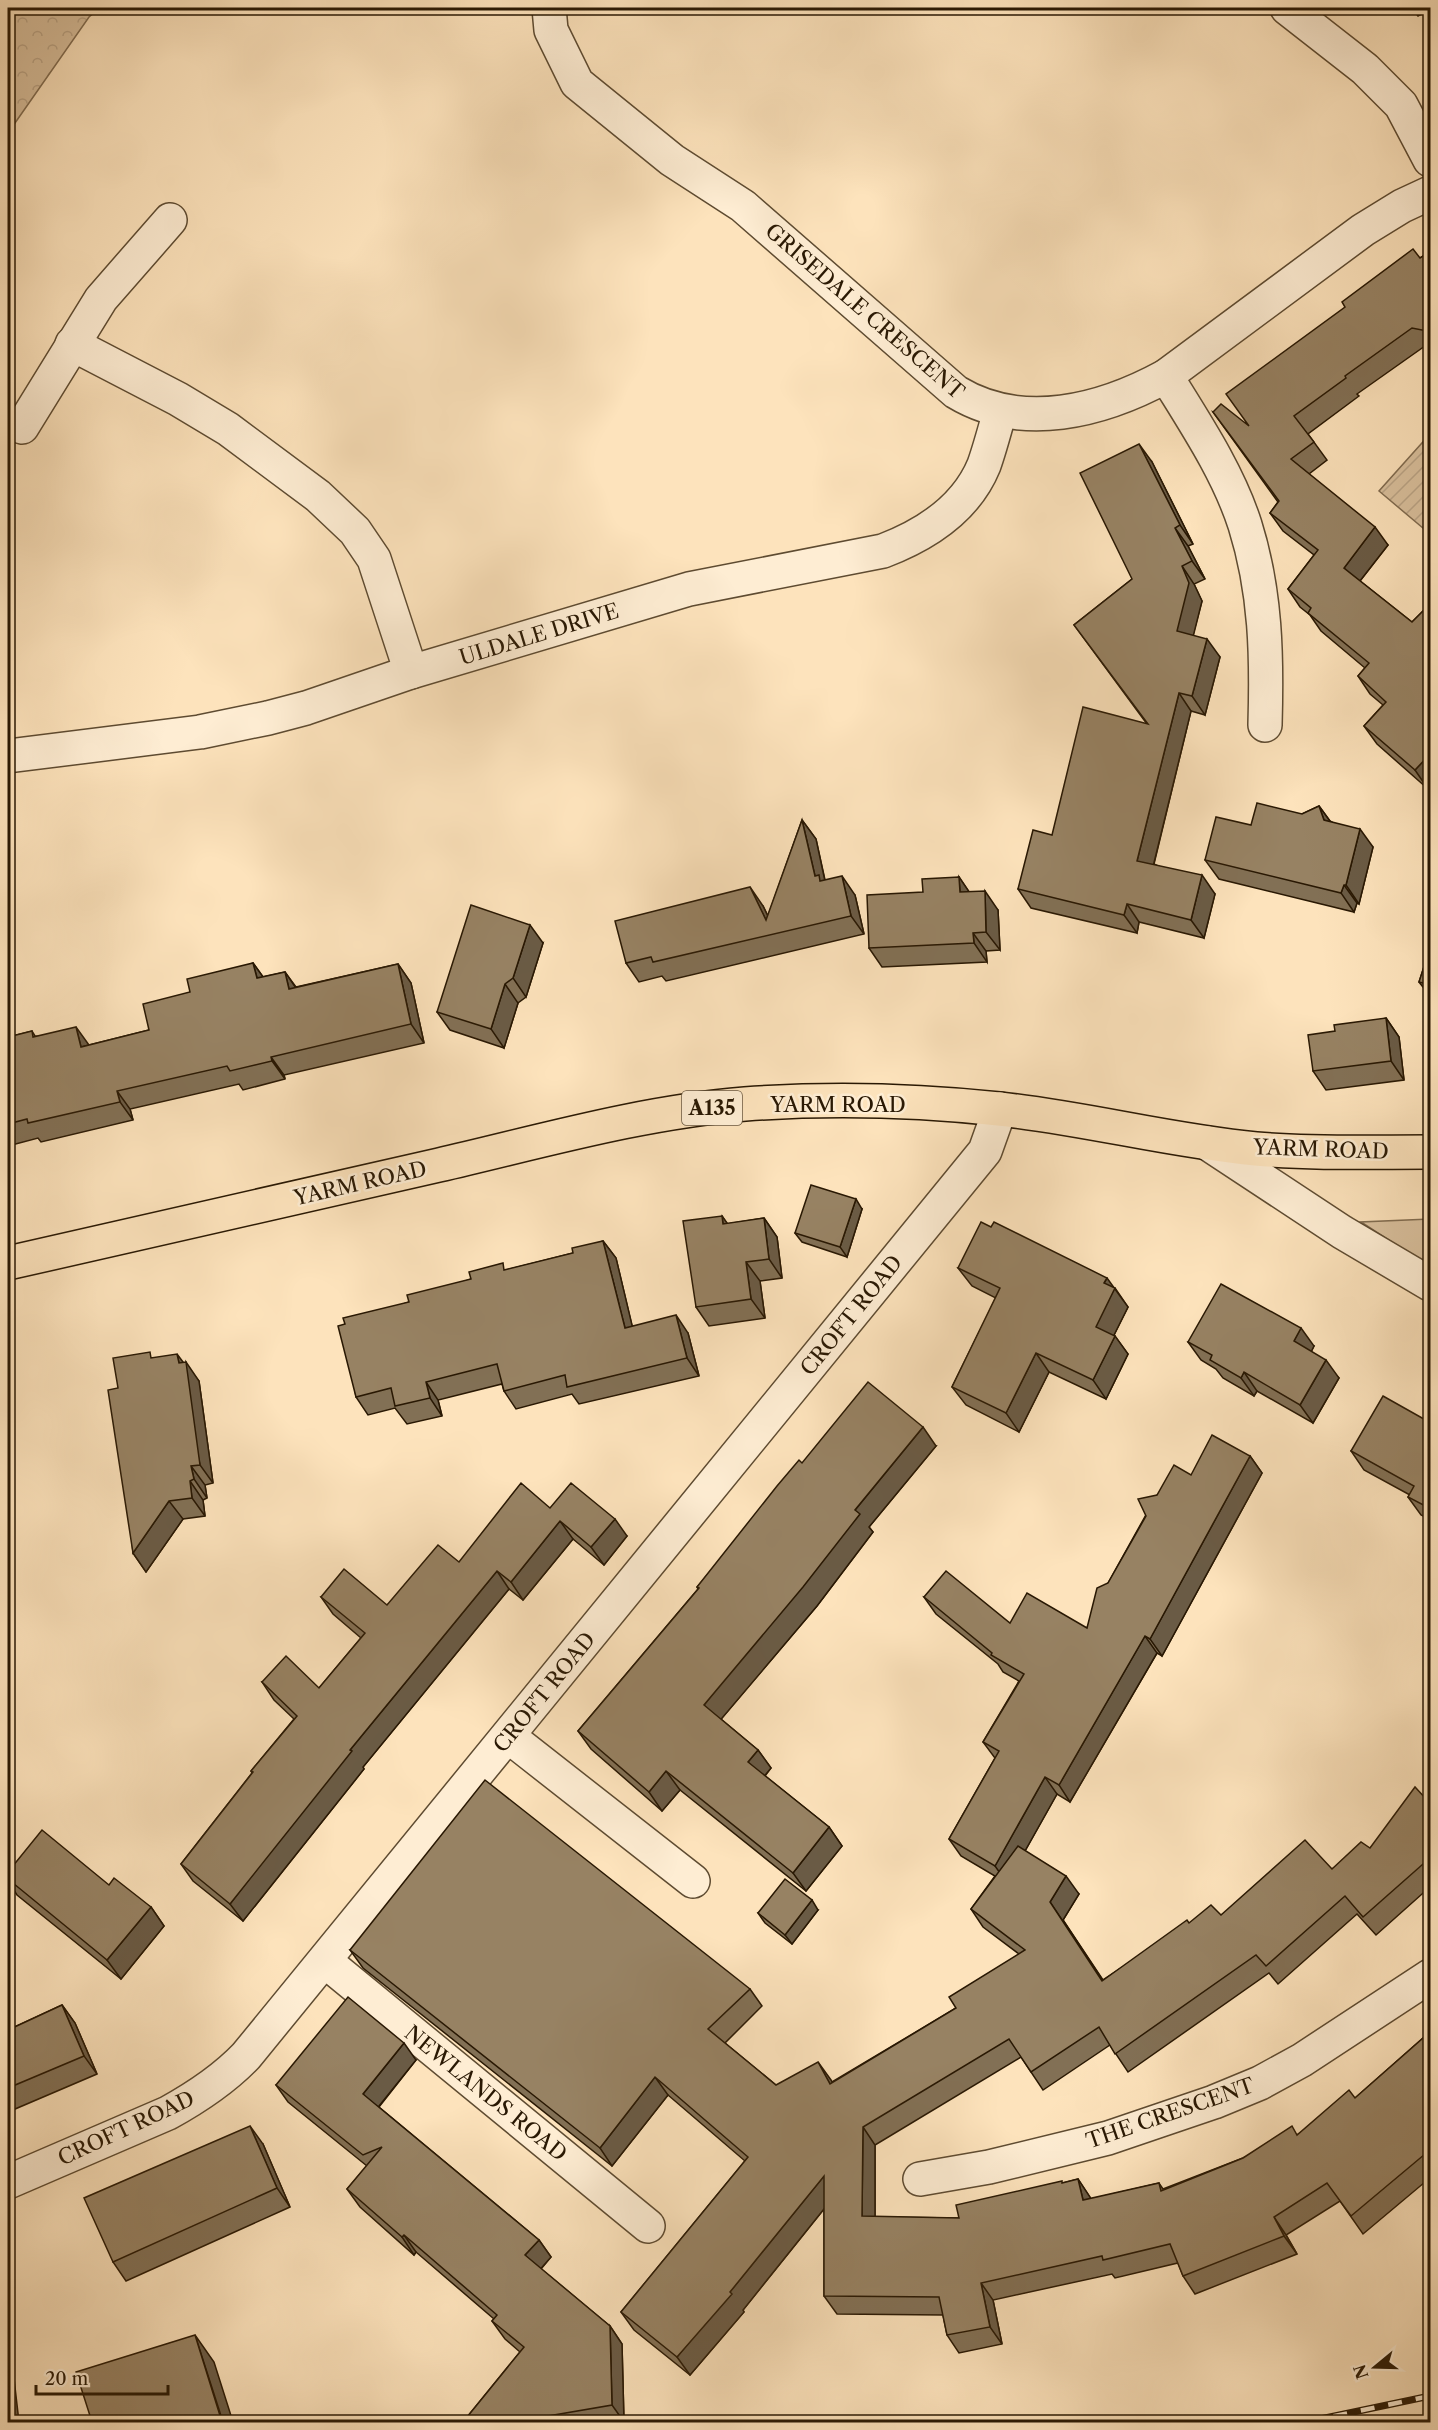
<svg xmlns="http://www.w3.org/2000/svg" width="1438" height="2430" font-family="'Libre Caslon Text',serif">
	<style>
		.grass { fill: #d9c09d; stroke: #816c50; stroke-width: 1.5 }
		.forest { fill: url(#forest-crowns); stroke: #816c50; stroke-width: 1.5 }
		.garden { fill: url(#garden-furrows); stroke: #816c50; stroke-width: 1.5 }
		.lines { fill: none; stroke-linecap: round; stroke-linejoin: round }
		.minor-casing { stroke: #5e4b31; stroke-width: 36 }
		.primary-casing { stroke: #291803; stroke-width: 36 }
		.minor { stroke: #feedd3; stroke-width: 33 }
		.primary { stroke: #fde3bc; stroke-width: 33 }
		.rail-casing { stroke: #291803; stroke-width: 7 }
		.rail { stroke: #feedd3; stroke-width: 4.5; stroke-dasharray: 14; stroke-linecap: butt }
		.wall { fill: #827055; stroke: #291803; stroke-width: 1.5 }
		.shaded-wall { fill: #6a5b45; stroke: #291803; stroke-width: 1.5 }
		.building { fill: #978263; stroke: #291803; stroke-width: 1.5 }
		.labels { text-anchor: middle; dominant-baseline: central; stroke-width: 5; stroke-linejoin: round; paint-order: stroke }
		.shield { fill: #feedd3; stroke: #695841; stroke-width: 1.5 }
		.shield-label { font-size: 20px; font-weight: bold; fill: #291803 }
		.street-label { font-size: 21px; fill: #291803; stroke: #feedd3 }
	</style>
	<defs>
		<pattern id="forest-crowns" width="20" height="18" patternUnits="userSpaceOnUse" patternTransform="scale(1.5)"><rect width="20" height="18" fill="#d9c09d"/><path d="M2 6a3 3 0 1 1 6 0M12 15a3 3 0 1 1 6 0" fill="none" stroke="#baa486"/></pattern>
		<pattern id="garden-furrows" width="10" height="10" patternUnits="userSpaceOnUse" patternTransform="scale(1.5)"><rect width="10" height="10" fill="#d9c09d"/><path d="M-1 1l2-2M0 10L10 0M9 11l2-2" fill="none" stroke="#baa486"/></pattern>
	</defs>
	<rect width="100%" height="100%" fill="#fde3bc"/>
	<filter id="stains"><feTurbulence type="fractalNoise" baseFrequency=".00333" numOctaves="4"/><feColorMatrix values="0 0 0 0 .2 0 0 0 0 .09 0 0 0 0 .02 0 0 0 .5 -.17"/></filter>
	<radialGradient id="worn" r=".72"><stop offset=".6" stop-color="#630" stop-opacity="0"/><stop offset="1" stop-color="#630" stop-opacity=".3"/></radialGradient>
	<polygon class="grass" points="1430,1219 1430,1267 1361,1222"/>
	<polygon class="forest" points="8,8 100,8 89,17 8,133"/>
	<polygon class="garden" points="1430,434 1430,534 1379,491"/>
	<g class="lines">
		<g class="minor-casing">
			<g id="minor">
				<path d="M 549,8 L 551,30 L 577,83 L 672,160 L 743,206 L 956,392 C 1022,432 1102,411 1166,376 L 1363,230 L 1402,206 L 1430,193"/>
				<polyline points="1287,8 1365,69 1401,105 1430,160"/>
				<polyline points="72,344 178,399 228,429 318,496 355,531 374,559 411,672"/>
				<path d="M 1166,376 C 1195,423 1228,472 1245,525 C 1266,592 1267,656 1265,725"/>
				<polyline points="22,427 101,299 170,220"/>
				<path d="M 8,756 L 200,732 L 268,718 L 306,708 L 411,672 L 689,589 L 883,551 C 925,535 966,509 984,465 C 990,448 995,429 1000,411"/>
				<polyline points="1207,1143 1342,1232 1430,1284"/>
				<polyline points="508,1736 693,1881"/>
				<polyline points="325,1961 648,2226"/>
				<polyline points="920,2179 989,2167 1108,2138 1214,2102 1260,2083 1302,2060 1430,1976"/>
				<path d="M 8,2182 L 168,2113 C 197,2097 223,2080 246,2056 L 985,1151 L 1000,1109"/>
			</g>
		</g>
		<g class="primary-casing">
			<path id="primary" d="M 8,1263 C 151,1231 295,1199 439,1165 C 539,1142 642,1112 745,1104 C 828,1098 915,1100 999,1109 C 1085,1118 1170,1141 1256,1149 C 1314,1154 1373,1152 1430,1152"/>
		</g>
		<use href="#minor" class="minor"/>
		<use href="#primary" class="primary"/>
		<g class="rail-casing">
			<g id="rail">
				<polyline points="1306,2422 1430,2396"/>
				<polyline points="1416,2422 1430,2419"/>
			</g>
		</g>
		<use href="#rail" class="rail"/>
	</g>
	<g class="wall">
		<polygon points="1412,8 1431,8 1431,9 1418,16"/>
		<polygon points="1431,251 1431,347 1425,346 1357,394 1359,396 1308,434 1327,460 1309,474 1388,545 1360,581 1412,622 1431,603 1431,785 1428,789 1377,744 1364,726 1383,705 1370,694 1358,676 1365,668 1321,631 1310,615 1300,607 1288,589 1314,555 1283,531 1270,513 1278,502 1213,412 1248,426 1420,258"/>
		<polygon points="1152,462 1193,544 1188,546 1205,579 1194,584 1202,601 1193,635 1220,657 1205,715 1191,711 1154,864 1215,894 1204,938 1139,922 1137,933 1031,908 1018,889 1052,835 1147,724 1074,625 1132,579"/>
		<polygon points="1319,806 1330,821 1373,847 1359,904 1357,903 1354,912 1219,879 1205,860 1251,825 1302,814"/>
		<polygon points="802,820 816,839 825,880 855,895 864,934 666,981 662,976 639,982 626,963 763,906 768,916"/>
		<polygon points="959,877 969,892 998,910 1000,950 986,951 987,962 882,967 869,948 923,892"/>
		<polygon points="543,943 526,997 518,1003 504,1048 450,1030 437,1012"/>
		<polygon points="1431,945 1431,997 1419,982"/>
		<polygon points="253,963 263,977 285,972 296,987 398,964 411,983 424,1043 284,1075 285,1079 243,1090 239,1084 130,1109 133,1120 41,1142 38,1138 8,1146 8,1037 32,1031 35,1036 89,1045 149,1030 190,992"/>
		<polygon points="1386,1018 1399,1037 1404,1080 1326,1090 1313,1071 1335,1031"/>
		<polygon points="862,1209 847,1257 802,1242 795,1233"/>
		<polygon points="722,1216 727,1224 764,1218 777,1237 782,1278 760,1281 765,1318 709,1326 696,1307"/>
		<polygon points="603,1241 616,1258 632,1326 688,1333 699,1376 579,1404 572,1394 516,1409 504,1391 502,1384 438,1400 442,1416 407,1424 395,1408 368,1415 356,1397 345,1324 409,1302 471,1279 573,1253"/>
		<polygon points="958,1268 1115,1288 1128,1307 1114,1335 1128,1354 1106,1399 1049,1372 1019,1432 966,1405 952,1387 996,1298 972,1286"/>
		<polygon points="1188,1342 1314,1346 1311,1352 1339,1378 1313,1423 1257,1391 1254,1396 1223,1378 1216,1369 1201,1360"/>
		<polygon points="154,1358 184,1363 199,1381 213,1483 205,1485 207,1498 203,1500 205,1516 183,1519 146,1572 133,1553 118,1388"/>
		<polygon points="1431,1423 1431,1520 1421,1515 1408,1497 1410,1495 1364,1470 1351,1451"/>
		<polygon points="936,1446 869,1527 873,1532 817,1606 721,1719 758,1750 771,1768 765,1776 829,1827 842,1846 806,1891 680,1790 662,1811 591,1749 578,1731 698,1589 697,1587 802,1463"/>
		<polygon points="1250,1456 1262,1473 1162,1656 1157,1653 1070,1802 1057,1794 1025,1851 1079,1894 1063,1920 1103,1980 1189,1923 1221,1915 1332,1869 1370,1848 1431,1797 1431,1886 1376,1935 1357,1914 1278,1984 1269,1973 1128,2072 1110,2045 1043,2090 1021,2057 875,2145 875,2217 959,2218 1063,2183 1078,2179 1091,2199 1159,2183 1163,2189 1243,2158 1297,2135 1355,2098 1431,2031 1431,2177 1363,2234 1340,2201 1286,2235 1297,2254 1195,2294 1183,2276 1178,2263 1115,2278 1112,2274 993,2300 1002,2344 959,2353 947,2335 943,2315 837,2314 824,2296 824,2209 743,2310 744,2312 690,2375 634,2330 621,2312 745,2161 668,2095 612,2166 363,1968 350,1950 750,1989 762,2006 725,2043 776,2085 832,2082 956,2008 1019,1954 983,1927 971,1909 995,1876 961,1856 949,1839 995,1758 983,1742 1019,1681 1003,1672 998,1664 936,1614 924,1597 1010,1623 1087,1628 1108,1583 1157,1495 1191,1475"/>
		<polygon points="550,1508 627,1536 604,1565 573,1539 523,1600 509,1589 363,1767 364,1769 243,1921 193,1881 181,1864 252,1773 251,1771 294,1719 274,1700 262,1682 319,1688 361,1638 333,1614 321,1597 387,1605"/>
		<polygon points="8,1872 109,1885 151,1907 164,1926 121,1979 17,1895 8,1881"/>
		<polygon points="818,1910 792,1944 765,1923 758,1913"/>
		<polygon points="62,2005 75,2023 97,2074 8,2112 8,2030"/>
		<polygon points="416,2060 379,2107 539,2240 551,2257 541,2269 610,2326 622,2344 624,2422 463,2422 520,2352 505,2339 492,2321 494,2319 416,2252 414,2255 360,2207 347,2189 367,2166 288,2102 276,2085"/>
		<polygon points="263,2144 290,2207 126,2281 113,2262"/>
	</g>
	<g class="shaded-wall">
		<polygon points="1139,444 1152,462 1193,544 1180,525"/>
		<polygon points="1375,527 1388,545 1356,586 1344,568"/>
		<polygon points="1175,528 1188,546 1205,579 1192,561"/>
		<polygon points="1182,566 1194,584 1202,601 1190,649 1177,631"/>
		<polygon points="1207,639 1220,657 1205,715 1192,696"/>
		<polygon points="1179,693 1191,711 1150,879 1137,861"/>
		<polygon points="1431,753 1431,785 1428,789 1415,770"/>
		<polygon points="1319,806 1332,824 1324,820"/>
		<polygon points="802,820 816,839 826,886 832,893 815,876"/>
		<polygon points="1360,829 1373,847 1359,904 1346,885"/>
		<polygon points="1202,875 1215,894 1204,938 1191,920"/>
		<polygon points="842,876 855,895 864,934 851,916"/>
		<polygon points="959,877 972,896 960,892"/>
		<polygon points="1344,885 1357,903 1354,912 1341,893"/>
		<polygon points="750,887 763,906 776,933 766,920"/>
		<polygon points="985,891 998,910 1000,950 986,932"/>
		<polygon points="1127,904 1139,922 1137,933 1124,915"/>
		<polygon points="530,925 543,943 526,997 513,978"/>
		<polygon points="973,933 986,951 987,962 974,943"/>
		<polygon points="253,963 266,981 257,978"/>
		<polygon points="398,964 411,983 424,1043 411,1024"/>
		<polygon points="285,972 298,991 289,989"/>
		<polygon points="505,984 518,1003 504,1048 491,1029"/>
		<polygon points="1386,1018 1399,1037 1404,1080 1391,1061"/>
		<polygon points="76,1027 89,1045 81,1047"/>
		<polygon points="271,1057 284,1075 285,1079 272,1061"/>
		<polygon points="117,1091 130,1109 133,1120 120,1102"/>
		<polygon points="856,1199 862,1209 847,1257 840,1247"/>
		<polygon points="722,1216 735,1234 723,1224"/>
		<polygon points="764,1218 777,1237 782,1278 769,1259"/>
		<polygon points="603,1241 616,1258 637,1346 625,1328"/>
		<polygon points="746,1262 760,1281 765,1318 751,1299"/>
		<polygon points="1107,1278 1128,1307 1109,1345 1096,1327 1104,1283"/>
		<polygon points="676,1315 688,1333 699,1376 687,1358"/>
		<polygon points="1301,1328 1314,1346 1307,1360 1294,1341"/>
		<polygon points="1115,1336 1128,1354 1106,1399 1093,1380"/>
		<polygon points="1036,1353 1049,1372 1019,1432 1006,1413"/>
		<polygon points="177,1354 186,1366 186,1362 199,1381 213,1483 200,1465"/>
		<polygon points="1326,1360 1339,1378 1313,1423 1300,1405"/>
		<polygon points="1244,1372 1257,1391 1254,1396 1241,1378"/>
		<polygon points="426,1382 438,1400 442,1416 430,1398"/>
		<polygon points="923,1427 936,1446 869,1527 873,1532 817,1606 717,1724 704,1705 855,1510"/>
		<polygon points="1250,1456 1262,1473 1162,1656 1150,1639"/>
		<polygon points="191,1466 205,1485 207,1498 194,1479"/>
		<polygon points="190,1481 203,1500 205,1516 192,1498"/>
		<polygon points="169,1501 183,1519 146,1572 133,1553"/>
		<polygon points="615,1519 627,1536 604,1565 591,1547"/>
		<polygon points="560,1521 573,1539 523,1600 511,1582"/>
		<polygon points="497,1571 509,1589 363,1767 364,1769 243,1921 230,1904 350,1750"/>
		<polygon points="1145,1636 1157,1653 1070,1802 1059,1785"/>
		<polygon points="758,1750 771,1768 761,1780 748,1762"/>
		<polygon points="666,1771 680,1790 662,1811 649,1792"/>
		<polygon points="1045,1777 1057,1794 1007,1883 995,1866"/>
		<polygon points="829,1827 842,1846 806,1891 793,1873"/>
		<polygon points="1066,1876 1079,1894 1063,1920 1115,1999 1050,1902"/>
		<polygon points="812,1900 818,1910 792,1944 785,1935"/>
		<polygon points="151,1907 164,1926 121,1979 107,1960"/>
		<polygon points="62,2005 75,2023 97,2074 84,2056"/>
		<polygon points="404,2043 416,2060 375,2111 363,2094"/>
		<polygon points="818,2062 831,2080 842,2101 830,2084"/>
		<polygon points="655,2077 668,2095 612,2166 600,2148"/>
		<polygon points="250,2126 263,2144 290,2207 277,2188"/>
		<polygon points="863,2127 875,2145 875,2234 862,2216"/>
		<polygon points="824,2176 836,2194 743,2310 744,2312 690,2375 677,2357"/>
		<polygon points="1078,2179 1090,2197 1095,2218 1083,2200"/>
		<polygon points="1274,2217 1286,2235 1297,2254 1284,2236"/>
		<polygon points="404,2235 416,2252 414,2255 402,2237"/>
		<polygon points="539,2240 551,2257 537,2273 525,2255"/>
		<polygon points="981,2283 993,2300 1002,2344 990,2327"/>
		<polygon points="8,2326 19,2422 8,2422"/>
		<polygon points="610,2326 622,2344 624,2422 612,2405"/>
		<polygon points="195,2335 214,2362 233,2422 223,2422"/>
	</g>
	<g class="building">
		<polygon points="1413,249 1420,258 1431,251 1431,329 1427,331 1412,328 1345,376 1346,378 1294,416 1314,442 1291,459 1375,527 1344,568 1412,622 1431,603 1431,753 1415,770 1364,726 1386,702 1358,676 1369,663 1308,613 1311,608 1288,589 1318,550 1270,513 1279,501 1213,412 1221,404 1249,426 1226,394 1345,307 1342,302"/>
		<polygon points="1139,444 1180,525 1175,528 1192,561 1182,566 1189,583 1177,631 1207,639 1192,696 1179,693 1137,861 1202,875 1191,920 1127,904 1124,915 1018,889 1033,830 1052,835 1083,707 1148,724 1074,625 1132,579 1080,473"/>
		<polygon points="1257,803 1302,814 1319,806 1324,820 1360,829 1346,885 1344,885 1341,893 1205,860 1216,817 1251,825"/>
		<polygon points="802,820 815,876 819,875 820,881 842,876 851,916 653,962 651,957 626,963 615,921 750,887 766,920"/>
		<polygon points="959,877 960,892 985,891 986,932 973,933 974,943 869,948 867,895 923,892 922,879"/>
		<polygon points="471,905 530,925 513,978 505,984 491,1029 437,1012"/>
		<polygon points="1431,945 1431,985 1419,982"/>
		<polygon points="253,963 257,978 285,972 289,989 398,964 411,1024 271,1057 272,1061 230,1071 227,1066 117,1091 120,1102 28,1123 27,1119 8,1124 8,1037 32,1031 33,1037 76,1027 81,1047 149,1030 143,1004 190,992 187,979"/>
		<polygon points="1386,1018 1391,1061 1313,1071 1308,1035 1335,1031 1334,1025"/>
		<polygon points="811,1185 856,1199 840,1247 795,1233"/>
		<polygon points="722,1216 723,1224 764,1218 769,1259 746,1262 751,1299 696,1307 683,1221"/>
		<polygon points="981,1222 991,1227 994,1222 1107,1278 1104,1283 1115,1288 1096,1327 1115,1336 1093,1380 1036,1353 1006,1413 952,1387 1000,1288 958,1268"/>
		<polygon points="603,1241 625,1328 676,1315 687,1358 567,1387 565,1375 504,1391 497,1364 426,1382 430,1398 395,1406 391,1388 356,1397 338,1326 345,1324 343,1318 409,1302 407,1295 471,1279 469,1272 503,1263 504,1270 573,1253 572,1248"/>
		<polygon points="1221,1284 1301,1328 1294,1341 1326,1360 1300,1405 1244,1372 1241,1378 1210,1360 1212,1355 1188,1342"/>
		<polygon points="150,1352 151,1358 177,1354 179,1363 186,1362 200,1465 191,1466 194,1479 190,1481 192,1498 169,1501 133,1553 108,1390 118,1388 113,1358"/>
		<polygon points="868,1382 923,1427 855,1510 860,1514 803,1587 704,1705 758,1750 748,1762 829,1827 793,1873 666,1771 649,1792 578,1731 699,1588 697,1587 777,1486 799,1460 802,1463"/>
		<polygon points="1383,1396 1431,1423 1431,1509 1408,1497 1414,1486 1351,1451"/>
		<polygon points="1212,1435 1250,1456 1150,1639 1145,1636 1059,1785 1045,1777 995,1866 949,1839 999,1751 983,1742 1024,1674 991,1655 992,1653 924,1597 946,1571 1010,1623 1027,1593 1087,1628 1097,1588 1108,1583 1146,1516 1138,1499 1157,1495 1174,1465 1191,1475"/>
		<polygon points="521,1483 550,1508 571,1483 615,1519 591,1547 560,1521 511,1582 497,1571 350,1750 352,1751 230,1904 181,1864 253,1772 251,1771 297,1716 262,1682 286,1656 319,1688 365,1633 321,1597 344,1569 387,1605 438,1545 459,1562"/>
		<polygon points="485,1780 750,1989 708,2029 776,2085 818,2062 830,2084 956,2008 949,1997 1025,1950 971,1909 1018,1846 1066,1876 1050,1902 1102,1981 1187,1920 1189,1923 1211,1905 1221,1915 1305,1840 1332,1869 1361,1842 1370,1848 1415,1787 1427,1800 1431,1797 1431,1857 1363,1917 1345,1896 1266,1966 1256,1955 1115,2054 1099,2027 1031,2072 1009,2039 863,2127 862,2216 959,2218 956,2205 1062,2181 1062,2183 1078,2179 1083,2200 1159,2183 1161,2191 1243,2158 1292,2126 1297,2135 1349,2090 1355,2098 1431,2031 1431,2149 1351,2216 1327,2183 1274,2217 1284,2236 1183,2276 1170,2244 1103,2260 1102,2256 981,2283 990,2327 947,2335 939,2297 824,2296 824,2176 730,2292 732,2294 677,2357 621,2312 748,2157 655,2077 600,2148 350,1950"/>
		<polygon points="42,1830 109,1885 114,1878 151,1907 107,1960 8,1879 8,1872"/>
		<polygon points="785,1879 812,1900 785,1935 758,1913"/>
		<polygon points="348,1997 404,2043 363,2094 539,2240 525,2255 610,2326 612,2405 513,2422 463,2422 524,2347 492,2321 497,2315 404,2235 402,2237 347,2189 382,2147 363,2155 276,2085"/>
		<polygon points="62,2005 84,2056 8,2088 8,2030"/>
		<polygon points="250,2126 277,2188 113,2262 84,2198"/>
		<polygon points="195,2335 222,2422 92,2422 76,2372"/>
	</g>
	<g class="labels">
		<rect class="shield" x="682" y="1091" width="60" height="34" rx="4.5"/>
		<g class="shield-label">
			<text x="712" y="1108">A135</text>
		</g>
		<g class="street-label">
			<text transform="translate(865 311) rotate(41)">GRISEDALE CRESCENT</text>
			<text transform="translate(539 634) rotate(-17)">ULDALE DRIVE</text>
			<text x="838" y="1104">YARM ROAD</text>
			<text transform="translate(1321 1149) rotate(2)">YARM ROAD</text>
			<text transform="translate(360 1183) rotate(-13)">YARM ROAD</text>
			<text transform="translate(851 1315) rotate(-51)">CROFT ROAD</text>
			<text transform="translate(544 1692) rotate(-51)">CROFT ROAD</text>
			<text transform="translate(486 2093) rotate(39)">NEWLANDS ROAD</text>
			<text transform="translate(1170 2113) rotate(-19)">THE CRESCENT</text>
			<text transform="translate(126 2128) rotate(-25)">CROFT ROAD</text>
		</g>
	</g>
	<rect width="1438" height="2430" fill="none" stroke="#fde3bc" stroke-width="30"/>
	<rect x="9" y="9" width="1420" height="2412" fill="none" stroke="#291803" stroke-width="3"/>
	<rect x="15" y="15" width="1408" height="2400" fill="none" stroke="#291803" stroke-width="1.5"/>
	<g transform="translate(1375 2367) rotate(251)" stroke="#feedd3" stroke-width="4.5" paint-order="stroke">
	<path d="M0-4.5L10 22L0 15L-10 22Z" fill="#291803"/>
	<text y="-9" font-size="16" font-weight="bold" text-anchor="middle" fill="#291803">N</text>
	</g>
	<path d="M36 2385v9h132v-9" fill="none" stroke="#291803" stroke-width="3"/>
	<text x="45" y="2385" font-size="18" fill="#291803" stroke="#feedd3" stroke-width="4.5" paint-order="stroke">20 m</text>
	<rect width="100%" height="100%" filter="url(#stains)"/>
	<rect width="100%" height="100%" fill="url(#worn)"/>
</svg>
